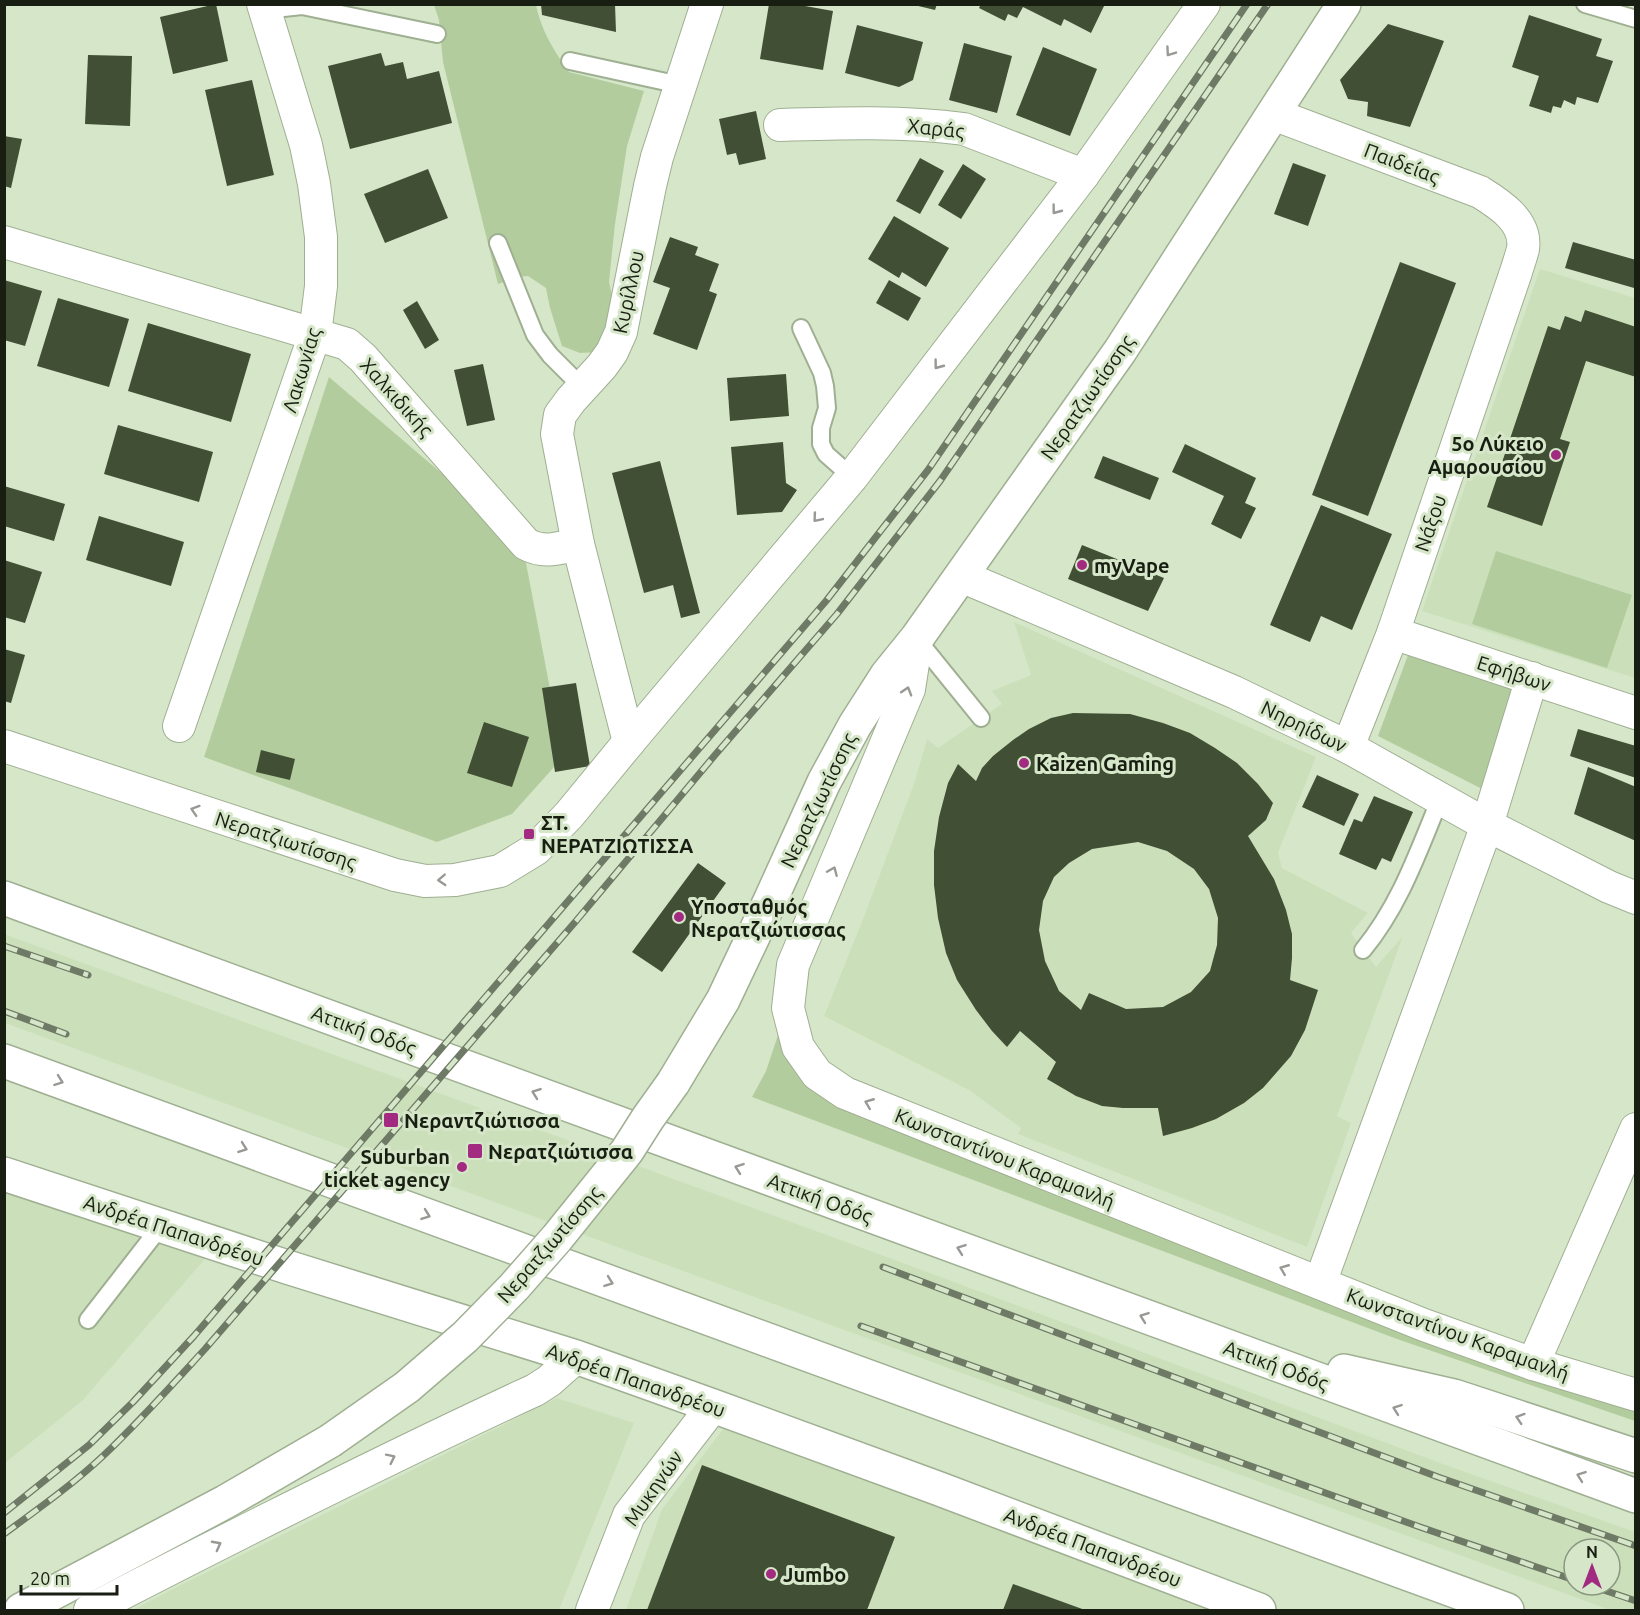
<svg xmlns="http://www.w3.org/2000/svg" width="1640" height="1615" font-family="Ubuntu,sans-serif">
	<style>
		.built { fill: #cbe0ba; fill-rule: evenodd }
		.green { fill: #b3cc9e }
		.building { fill: #414f35; fill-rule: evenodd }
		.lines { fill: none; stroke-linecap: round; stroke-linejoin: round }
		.service-casing { stroke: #9faf92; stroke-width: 20 }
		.minor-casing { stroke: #9faf92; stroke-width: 34 }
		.tertiary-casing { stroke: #9faf92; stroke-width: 36 }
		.motorway-casing { stroke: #9faf92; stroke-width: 36 }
		.service { stroke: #fff; stroke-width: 16 }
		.minor { stroke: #fff; stroke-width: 32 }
		.tertiary { stroke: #fff; stroke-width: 33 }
		.motorway { stroke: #fff; stroke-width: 33 }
		.rail-casing { stroke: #6f7a66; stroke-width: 7 }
		.rail { stroke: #d6e7c9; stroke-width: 4.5; stroke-dasharray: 14; stroke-linecap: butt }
		.tertiary-bridge-casing { stroke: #9faf92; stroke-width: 36; stroke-linecap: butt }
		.tertiary-bridge { stroke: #fff; stroke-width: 33 }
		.oneway { stroke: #979a94 }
		.poi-dot { fill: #a22a81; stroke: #d6e7c9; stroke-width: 2 }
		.labels { text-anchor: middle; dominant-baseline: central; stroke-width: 6; stroke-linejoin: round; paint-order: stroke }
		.street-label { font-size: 20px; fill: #181e12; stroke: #d6e7c9 }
		.poi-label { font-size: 20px; font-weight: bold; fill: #181e12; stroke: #d6e7c9; text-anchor: start }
	</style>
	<rect width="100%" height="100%" fill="#d6e7c9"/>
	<g class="built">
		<polygon points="1540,269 1635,298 1635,678 1422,611"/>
		<polygon points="1014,622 1316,757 1278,853 1282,868 1368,913 1351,933 1376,967 1403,936 1337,1116 1351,1123 1307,1247 1018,1134 1021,1128 969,1090 824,1016 865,914 915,781 927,739 938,748 1002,704 992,691 1031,675"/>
		<path d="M 4,934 L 887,1257 L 1443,1464 L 1635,1532 L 1635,1610 L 1610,1610 L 5,1023 ZM 1574,1549 L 1610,1549 L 1610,1585 L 1574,1585 Z"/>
		<polygon points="5,1189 210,1253 82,1401 5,1463"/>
		<polygon points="557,1398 634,1423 559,1610 133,1610 173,1589"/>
		<polygon points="727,1424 1224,1610 626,1610 662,1509"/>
	</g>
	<g class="green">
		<path d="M 434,5 L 536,5 C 541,30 554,51 569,72 L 644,91 L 627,146 L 615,224 L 609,282 L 616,314 L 598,352 L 580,353 L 562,346 L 550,308 L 546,288 L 528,276 L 517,277 L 498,284 L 443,62 L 439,20 Z"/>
		<polygon points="329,377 522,542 563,757 512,814 437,842 204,757"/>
		<polygon points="1496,551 1632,595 1607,668 1472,624"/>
		<polygon points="1411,647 1521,689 1490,793 1378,736"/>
		<polygon points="783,1020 801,1067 1635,1401 1635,1421 1397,1339 752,1097 766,1071"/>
	</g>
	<g class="building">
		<polygon points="216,4 228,61 173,74 160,17"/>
		<polygon points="541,4 615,4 616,32 542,15"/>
		<polygon points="769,4 794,4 833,11 823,70 760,59"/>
		<polygon points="910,4 937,4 935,10"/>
		<polygon points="981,4 1105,4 1091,33 1064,19 1061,26 1023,7 1017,18 1008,14 1005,21 979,8"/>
		<polygon points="1529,15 1602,39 1596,56 1613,61 1598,103 1577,97 1575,105 1564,100 1561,108 1553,106 1551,113 1529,106 1539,76 1512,67"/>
		<polygon points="1388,24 1444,41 1410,127 1367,116 1368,102 1348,99 1340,80"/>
		<polygon points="857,25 923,42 913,80 899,87 845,73"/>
		<polygon points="964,43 1012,56 997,113 949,100"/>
		<polygon points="1043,47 1097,69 1070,136 1016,115"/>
		<polygon points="381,53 385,66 403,62 407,79 439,71 452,123 350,149 328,66"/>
		<polygon points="88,55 132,56 130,126 85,124"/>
		<polygon points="252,80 274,175 227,186 205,90"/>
		<polygon points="756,111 766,159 739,165 736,153 727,155 719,119"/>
		<polygon points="4,136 22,139 11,188 4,186"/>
		<polygon points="920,158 944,171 920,214 896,201"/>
		<polygon points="1293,163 1326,175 1308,226 1274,214"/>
		<polygon points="963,164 986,179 961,219 938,205"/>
		<polygon points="428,169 448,218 385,243 364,194"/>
		<polygon points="894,216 949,248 926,287 902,272 899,278 868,259"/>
		<polygon points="670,237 698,247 695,255 719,264 709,291 717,294 697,350 653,334 670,288 653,282"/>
		<polygon points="1573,242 1636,260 1636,283 1634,288 1565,268"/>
		<polygon points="1400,262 1456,283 1368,516 1312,495"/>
		<polygon points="4,280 42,291 25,346 4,340"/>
		<polygon points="889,280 921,298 908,321 876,303"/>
		<polygon points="58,298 129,319 109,387 37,366"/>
		<polygon points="417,301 439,340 425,349 403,310"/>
		<polygon points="1585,310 1636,327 1636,377 1586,361 1560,439 1570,442 1542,526 1487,507 1548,326 1560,330 1565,316 1581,322"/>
		<polygon points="148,323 251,354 231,422 128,391"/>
		<polygon points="483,364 495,420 467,426 454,370"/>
		<polygon points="786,374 789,416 730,421 727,378"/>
		<polygon points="118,425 213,452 199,502 104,474"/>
		<polygon points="783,442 786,483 797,490 782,512 737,515 731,447"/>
		<polygon points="1185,444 1256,478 1245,503 1256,508 1241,539 1211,524 1224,496 1172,472"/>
		<polygon points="1103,456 1159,478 1150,500 1094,478"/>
		<polygon points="660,461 700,613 681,618 673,585 644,593 612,473"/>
		<polygon points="4,486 65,504 54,541 4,526"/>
		<polygon points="1321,505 1392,534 1352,630 1321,616 1310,642 1270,625"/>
		<polygon points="99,516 184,542 171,586 86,560"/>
		<polygon points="1082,545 1164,578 1148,611 1068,579"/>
		<polygon points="4,560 42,572 25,623 4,617"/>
		<polygon points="4,649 25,655 11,703 4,701"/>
		<polygon points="576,683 590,766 555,772 542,688"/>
		<path d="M 1073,713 L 1130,714 L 1163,723 L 1190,733 L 1215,748 L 1237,763 L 1258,784 L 1273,803 L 1266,820 L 1248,836 L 1274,879 L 1286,910 L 1292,934 L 1292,958 L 1290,980 L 1318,990 L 1305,1030 L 1291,1056 L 1263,1088 L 1244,1103 L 1216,1119 L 1192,1128 L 1163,1136 L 1158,1108 L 1123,1108 L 1102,1106 L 1076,1096 L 1047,1079 L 1056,1062 L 1020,1031 L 1007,1047 L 992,1031 L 976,1010 L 957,980 L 946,953 L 938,918 L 934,885 L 934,851 L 939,817 L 948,783 L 958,764 L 976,781 L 982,768 L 993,756 L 1013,740 L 1029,729 L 1051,718 ZM 1138,842 L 1167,851 L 1194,869 L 1209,889 L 1218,918 L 1217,945 L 1210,971 L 1191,992 L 1163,1007 L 1126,1009 L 1089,993 L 1081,1010 L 1059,991 L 1045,961 L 1039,930 L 1043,901 L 1054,877 L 1069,863 L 1092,849 Z"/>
		<polygon points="484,722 529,737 512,787 467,773"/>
		<polygon points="1578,729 1636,746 1636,778 1570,756"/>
		<polygon points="261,750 295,759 290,780 256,772"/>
		<polygon points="1588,767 1636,787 1636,841 1574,814"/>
		<polygon points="1317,775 1359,794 1344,826 1302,807"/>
		<polygon points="1374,796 1413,812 1391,862 1382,858 1376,870 1339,854 1354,819 1362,822"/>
		<polygon points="698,863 726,883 662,972 632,952"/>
		<polygon points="702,1465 895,1537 867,1610 647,1610"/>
		<polygon points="1013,1584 1085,1610 1003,1610"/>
	</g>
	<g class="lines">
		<g class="service-casing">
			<g id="service">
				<polyline points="1585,4 1636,19"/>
				<polyline points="265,10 302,6 437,34"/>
				<polyline points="570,61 680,85"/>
				<polyline points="498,243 535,335 550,355 582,387"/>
				<polyline points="801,328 822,373 825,386 827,408 821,428 821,444 826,454 852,477"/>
				<polyline points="917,639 981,718"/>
				<path d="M 1363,950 C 1400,905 1418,852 1440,799"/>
				<polyline points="88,1320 161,1226"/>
			</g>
		</g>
		<g class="minor-casing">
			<g id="minor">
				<path d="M 1273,114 L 1480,192 C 1501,205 1527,222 1523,249 C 1521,257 1518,265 1516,272 L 1393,633 L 1348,747"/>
				<path d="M 780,125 C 841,123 903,121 964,129 L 1083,175"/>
				<path d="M 4,242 L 347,344 L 363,358 L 526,544 C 544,554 559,548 578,544"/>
				<polyline points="961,576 1234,692 1348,747 1487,825 1609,887 1636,898"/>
				<polyline points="1393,633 1636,713"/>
				<polyline points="917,638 909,689 793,965 788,1008 798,1047 817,1074 845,1093 1424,1325 1533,1364 1636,1395"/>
				<polyline points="179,726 315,334 321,286 321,237 314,184 306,145 263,4"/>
				<polyline points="629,742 578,544 557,434 560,415 571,400 602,366 612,352 621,332 650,186 657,157 707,4"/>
				<polyline points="4,746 395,875 425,881 455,880 500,871 536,849 569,815 629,742 852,477 1083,175 1204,4"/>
				<polyline points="1320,1283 1487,825 1532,678"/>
				<polyline points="1533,1364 1636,1129"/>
				<path d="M 90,1610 C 237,1534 385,1459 535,1390 L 549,1381 L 576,1357"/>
				<polyline points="592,1610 629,1515 713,1406"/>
			</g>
		</g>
		<g class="tertiary-casing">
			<g id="tertiary">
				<polyline points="673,1083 723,1000 770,901 824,782 855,725 887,675 917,638 1120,351 1344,4"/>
				<polyline points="4,1174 287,1267 576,1357 713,1406 937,1488 1259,1610"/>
				<polyline points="21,1610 225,1502 330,1441"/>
			</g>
		</g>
		<g class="motorway-casing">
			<g id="motorway">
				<polyline points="4,898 1636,1496"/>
				<polyline points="4,1061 1507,1610"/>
				<polyline points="1344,1371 1454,1396 1636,1456"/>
			</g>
		</g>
		<use href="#service" class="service"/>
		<use href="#minor" class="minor"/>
		<use href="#tertiary" class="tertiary"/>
		<use href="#motorway" class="motorway"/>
		<g class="rail-casing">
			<g id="rail">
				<polyline points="4,946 88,975"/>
				<polyline points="4,1011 66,1034"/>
				<polyline points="883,1267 1438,1477 1636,1546"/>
				<polyline points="861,1326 1420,1527 1574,1580"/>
				<polyline points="4,1513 89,1445 133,1402 194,1336 826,601 928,470 1247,4"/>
				<path d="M 4,1534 C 38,1509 72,1485 103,1456 C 139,1422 172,1385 205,1349 L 576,921 L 715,755 L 837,614 L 940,481 L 1268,4"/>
				<polyline points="1589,1585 1636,1601"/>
			</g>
		</g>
		<use href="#rail" class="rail"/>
		<g class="tertiary-bridge-casing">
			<polyline id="tertiary-bridge" points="330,1441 407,1387 465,1337 514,1287 557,1238 627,1151 648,1118 673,1083"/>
		</g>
		<use href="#tertiary-bridge" class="tertiary-bridge"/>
	</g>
	<defs><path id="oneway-chevron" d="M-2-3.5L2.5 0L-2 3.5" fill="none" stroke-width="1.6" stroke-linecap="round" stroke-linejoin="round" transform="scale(1.5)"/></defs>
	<g class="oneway">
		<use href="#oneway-chevron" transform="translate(1170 52) rotate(125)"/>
		<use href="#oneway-chevron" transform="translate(1056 210) rotate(127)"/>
		<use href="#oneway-chevron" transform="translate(938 365) rotate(127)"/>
		<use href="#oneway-chevron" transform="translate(817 518) rotate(130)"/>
		<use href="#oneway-chevron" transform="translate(907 691) rotate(-73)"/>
		<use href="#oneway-chevron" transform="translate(195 810) rotate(-162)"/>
		<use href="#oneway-chevron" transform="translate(833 871) rotate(-67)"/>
		<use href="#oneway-chevron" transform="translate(442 880) rotate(177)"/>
		<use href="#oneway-chevron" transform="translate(59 1081) rotate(20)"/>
		<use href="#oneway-chevron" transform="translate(536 1093) rotate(-160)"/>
		<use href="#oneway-chevron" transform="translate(869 1103) rotate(-158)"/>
		<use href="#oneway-chevron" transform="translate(243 1148) rotate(20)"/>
		<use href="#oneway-chevron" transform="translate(739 1168) rotate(-160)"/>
		<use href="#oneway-chevron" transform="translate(426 1215) rotate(20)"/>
		<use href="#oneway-chevron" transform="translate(961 1249) rotate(-160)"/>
		<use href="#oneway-chevron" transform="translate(1284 1269) rotate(-158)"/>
		<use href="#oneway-chevron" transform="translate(609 1282) rotate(20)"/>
		<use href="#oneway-chevron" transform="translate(1144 1317) rotate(-160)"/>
		<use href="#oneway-chevron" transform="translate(1397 1409) rotate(-160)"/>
		<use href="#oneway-chevron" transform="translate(1520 1418) rotate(-162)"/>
		<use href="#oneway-chevron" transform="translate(391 1458) rotate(-26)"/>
		<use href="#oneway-chevron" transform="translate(1581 1476) rotate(-160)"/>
		<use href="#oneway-chevron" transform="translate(217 1545) rotate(-28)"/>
	</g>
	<g class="poi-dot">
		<circle cx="1556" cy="455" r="6"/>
		<circle cx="1082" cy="565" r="6"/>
		<circle cx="1024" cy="763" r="6"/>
		<rect x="523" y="828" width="12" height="12" rx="3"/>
		<circle cx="679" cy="917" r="6"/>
		<rect x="383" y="1112" width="16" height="16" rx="3"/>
		<rect x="467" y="1143" width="16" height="16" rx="3"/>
		<circle cx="462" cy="1167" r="6"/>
		<circle cx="771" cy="1574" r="6"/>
	</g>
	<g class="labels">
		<g class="street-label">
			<text transform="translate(936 128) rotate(6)">Χαράς</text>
			<text transform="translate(1402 163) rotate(21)">Παιδείας</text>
			<text transform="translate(628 292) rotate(-78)">Κυρίλλου</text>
			<text transform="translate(301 370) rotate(-73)">Λακωνίας</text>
			<text transform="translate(397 397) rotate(48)">Χαλκιδικής</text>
			<text transform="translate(1087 397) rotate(-55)">Νερατζιωτίσσης</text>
			<text transform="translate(1430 523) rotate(-71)">Νάξου</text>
			<text transform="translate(1514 673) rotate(18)">Εφήβων</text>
			<text transform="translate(1304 726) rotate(26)">Νηρηίδων</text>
			<text transform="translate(818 800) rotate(-64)">Νερατζιωτίσσης</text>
			<text transform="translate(286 840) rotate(18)">Νερατζιωτίσσης</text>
			<text transform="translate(364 1030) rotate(20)">Αττική Οδός</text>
			<text transform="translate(1005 1158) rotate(22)">Κωνσταντίνου Καραμανλή</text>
			<text transform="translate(820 1198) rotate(20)">Αττική Οδός</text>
			<text transform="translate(174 1230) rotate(18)">Ανδρέα Παπανδρέου</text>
			<text transform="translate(549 1244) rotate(-49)">Νερατζιωτίσσης</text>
			<text transform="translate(1458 1334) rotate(20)">Κωνσταντίνου Καραμανλή</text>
			<text transform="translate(1276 1365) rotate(20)">Αττική Οδός</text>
			<text transform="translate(636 1380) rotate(19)">Ανδρέα Παπανδρέου</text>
			<text transform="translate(653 1488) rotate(-55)">Μυκηνών</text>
			<text transform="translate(1093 1547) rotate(21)">Ανδρέα Παπανδρέου</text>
		</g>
		<g class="poi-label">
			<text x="1544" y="443" text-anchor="end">5ο Λύκειο<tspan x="1544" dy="23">Αμαρουσίου</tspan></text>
			<text x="1094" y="565">myVape</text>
			<text x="1036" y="763">Kaizen Gaming</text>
			<text x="541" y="822">ΣΤ.<tspan x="541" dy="23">ΝΕΡΑΤΖΙΩΤΙΣΣΑ</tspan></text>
			<text x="691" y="906">Υποσταθμός<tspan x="691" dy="23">Νερατζιώτισσας</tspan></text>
			<text x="404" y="1120">Νεραντζιώτισσα</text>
			<text x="488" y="1151">Νερατζιώτισσα</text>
			<text x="450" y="1156" text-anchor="end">Suburban<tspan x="450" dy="23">ticket agency</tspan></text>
			<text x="783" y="1574">Jumbo</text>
		</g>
	</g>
	<rect width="1640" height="1615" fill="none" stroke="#181e12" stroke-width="12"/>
	<g transform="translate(1592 1567)"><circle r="28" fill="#d6e7c9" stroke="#8a9780" stroke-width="1.5"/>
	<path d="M0-4.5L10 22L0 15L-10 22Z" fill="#a22a81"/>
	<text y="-9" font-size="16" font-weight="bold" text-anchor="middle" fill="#181e12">N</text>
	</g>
	<path d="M21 1585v9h96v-9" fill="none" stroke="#181e12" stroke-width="3"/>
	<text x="30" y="1585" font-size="18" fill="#181e12" stroke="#d6e7c9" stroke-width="4.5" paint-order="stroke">20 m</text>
</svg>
